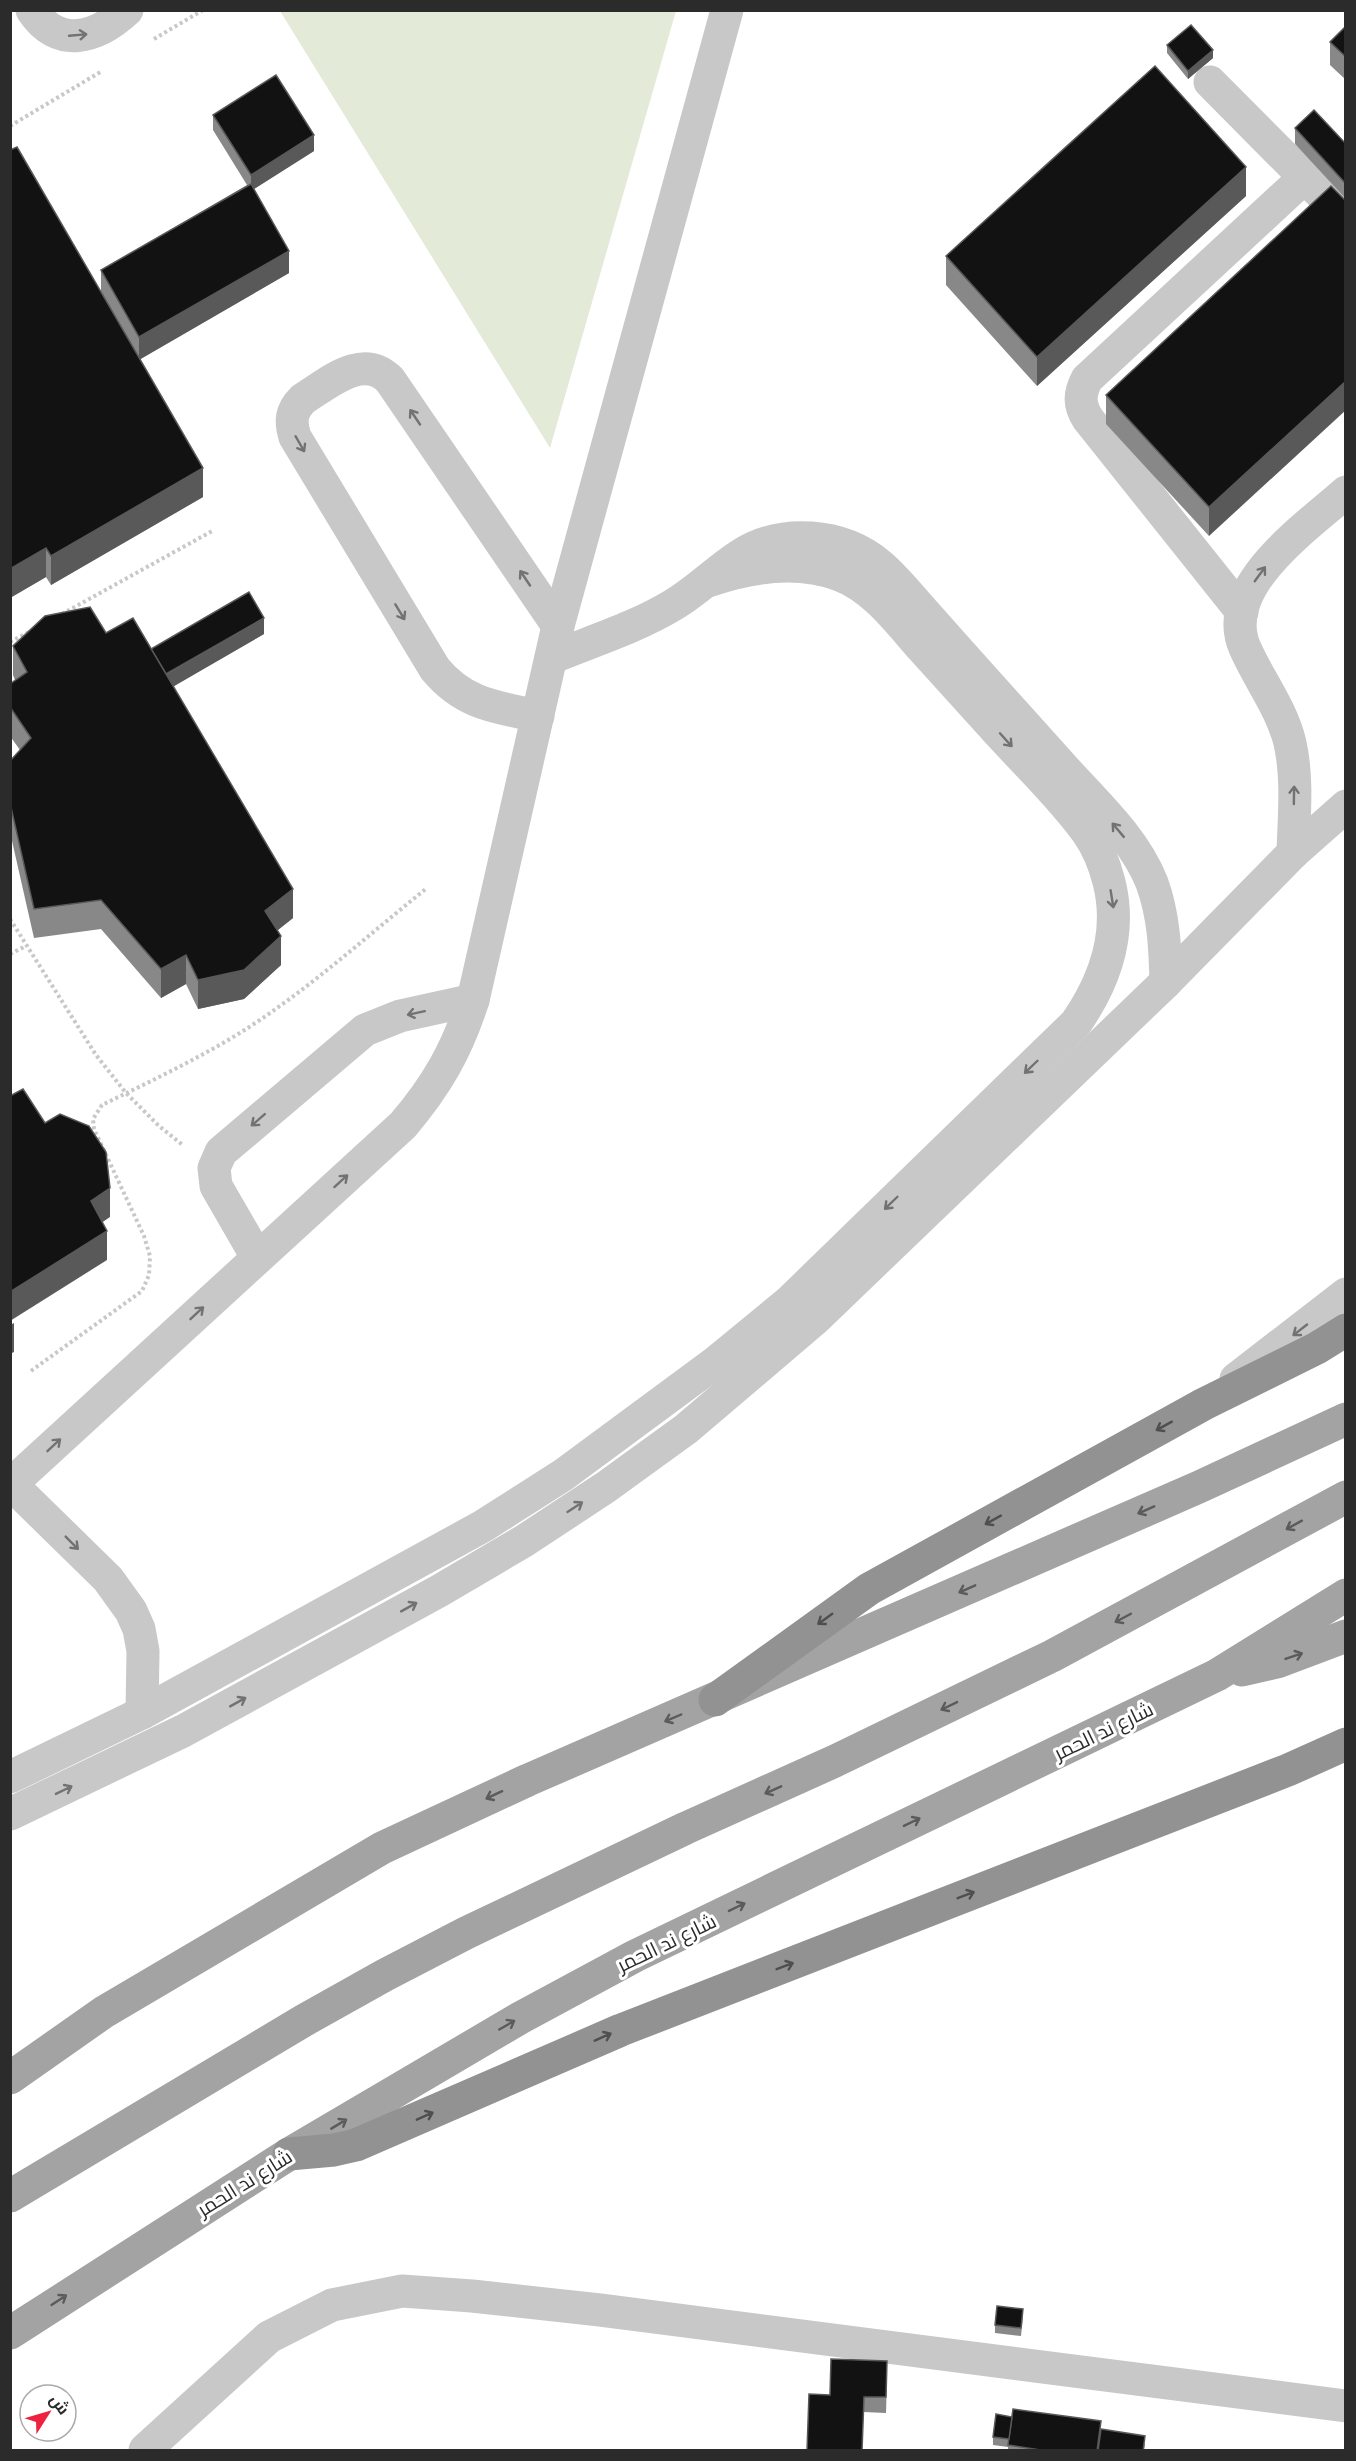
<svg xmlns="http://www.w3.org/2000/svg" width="1356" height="2461" font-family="Lato,Cairo,sans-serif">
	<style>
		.green { fill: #e3ead7 }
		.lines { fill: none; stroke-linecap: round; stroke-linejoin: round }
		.path { stroke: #c8c8c8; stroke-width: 4; stroke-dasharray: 3 3; stroke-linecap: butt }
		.minor { stroke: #c8c8c8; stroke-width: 33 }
		.major { stroke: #a3a3a3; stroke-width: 33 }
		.highway { stroke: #929292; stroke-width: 33 }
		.wall { fill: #888 }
		.shaded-wall { fill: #595959 }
		.building { fill: #121212; stroke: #595959; stroke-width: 1.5 }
		.oneway { stroke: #727272 }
		.oneway2 { stroke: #4f4f4f }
		.oneway3 { stroke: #5b5b5b }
		.labels { text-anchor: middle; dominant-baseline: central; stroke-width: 6; stroke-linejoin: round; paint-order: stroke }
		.street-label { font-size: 20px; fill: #2b2b2b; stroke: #fff }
	</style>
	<rect width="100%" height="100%" fill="#fff"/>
	<polygon class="green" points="280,11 676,11 550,448"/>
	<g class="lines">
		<g class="path">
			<polyline points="154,39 203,10"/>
			<polyline points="10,126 102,71"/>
			<polyline points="62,614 214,530"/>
			<polyline points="10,642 29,632"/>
			<polyline points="10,919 96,1055 126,1093 159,1126 184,1146"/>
			<polyline points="10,954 26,946"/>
			<path d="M 31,1371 L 142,1291 L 149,1275 L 150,1256 L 144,1236 L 94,1129 L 93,1119 L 102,1105 C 149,1082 198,1059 243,1031 C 308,990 367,936 427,888"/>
		</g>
		<g class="minor">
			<path d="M 32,10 C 58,50 97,38 127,10"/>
			<polyline points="1210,82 1346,219"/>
			<path d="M 1242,612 L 1088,419 C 1079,405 1079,394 1087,379 L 1305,177"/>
			<path d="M 551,658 C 592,641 635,628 673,605 C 697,591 716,571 739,556 C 781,528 842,533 880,565 C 891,574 900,585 909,595 C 959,652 1010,708 1061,765 C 1093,801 1134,837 1152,883 C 1164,916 1165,948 1166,982"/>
			<path d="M 538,716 C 495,707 464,704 435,669 L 295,437 C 290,421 291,411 303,399 C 329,383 362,352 390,380 L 558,626"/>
			<path d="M 1293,853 C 1294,817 1298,779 1290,743 C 1282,709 1259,680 1245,648 C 1218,587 1307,527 1346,492"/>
			<polyline points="257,1257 216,1186 214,1168 221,1152 365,1030 400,1016 473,1000"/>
			<polyline points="1236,1379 1346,1294"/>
			<polyline points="11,1484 108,1579 131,1611 139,1629 143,1651 142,1713"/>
			<path d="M 10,1485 L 403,1125 C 437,1085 457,1050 473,1000 L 558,626 L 727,10"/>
			<path d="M 10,1777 L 142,1713 L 483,1526 L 563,1475 L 716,1362 L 789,1302 L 1076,1023 C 1105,981 1122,933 1109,882 C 1105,866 1097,846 1087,832 C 1061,796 1027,764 997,731 C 972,703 946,675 921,647 C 898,621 874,588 840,575 C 796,559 751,566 708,581"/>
			<polyline points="10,1814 183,1731 439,1591 524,1541 606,1487 686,1429 814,1320 1166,982 1293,853 1346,806"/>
			<polyline points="145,2450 269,2337 332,2305 402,2291 472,2296 600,2310 1346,2406"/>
		</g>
		<g class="major">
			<polyline points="1242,1670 1277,1662 1346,1636"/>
			<polyline points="10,2078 104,2012 382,1848 528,1780 1199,1487 1346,1419"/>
			<polyline points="10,2196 303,2021 385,1975 466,1933 686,1828 835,1761 1052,1656 1346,1497"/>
			<polyline points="10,2333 289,2154 520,2018 635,1956 1217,1675 1346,1595"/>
		</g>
		<g class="highway">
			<polyline points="715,1700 869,1589 1204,1404 1317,1348 1346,1330"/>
			<polyline points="289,2154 334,2150 356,2145 621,2030 1288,1770 1346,1744"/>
		</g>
	</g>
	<g class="wall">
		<polygon points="1346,26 1346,80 1330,65 1330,42"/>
		<polygon points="1167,45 1213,58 1188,79 1167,53"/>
		<polygon points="213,115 314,151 254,189 289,273 140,359 203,497 51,585 46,577 10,598 101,291 101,270 247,185 213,130"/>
		<polygon points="1295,128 1346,144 1346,199 1295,144"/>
		<polygon points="1331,186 1209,536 1106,424 1106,395"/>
		<polygon points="1246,196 1037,386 946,285 946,256"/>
		<polygon points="106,633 151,649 264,634 173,686 293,918 278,930 281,965 244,999 198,1009 186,984 161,998 101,929 34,938 10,832 10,761 20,750 10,736 10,684 15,680 13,675 13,646"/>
		<polygon points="1023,2317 1021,2336 995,2333 995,2325"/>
		<polygon points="887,2377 886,2413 864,2412 830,2395"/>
		<polygon points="1012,2417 1101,2429 1145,2444 1144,2451 1008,2451 1008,2447 993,2445 993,2437"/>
	</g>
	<g class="shaded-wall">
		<polygon points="1213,50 1213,58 1188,79 1188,71"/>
		<polygon points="314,135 314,151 251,191 251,175"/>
		<polygon points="1246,167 1246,196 1037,386 1037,357"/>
		<polygon points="289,251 289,273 139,360 139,337"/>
		<polygon points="1346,381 1346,410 1209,536 1209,507"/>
		<polygon points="203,468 203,497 51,585 51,556"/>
		<polygon points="46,548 46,577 10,598 10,569"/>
		<polygon points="264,618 264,634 164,692 164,676"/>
		<polygon points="293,889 293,918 265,940 265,911"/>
		<polygon points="281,936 281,965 244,999 198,1009 198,980"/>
		<polygon points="186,955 186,984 161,998 161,969"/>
		<polygon points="110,1188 110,1217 91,1230 91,1201"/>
		<polygon points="107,1231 107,1260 10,1321 10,1292"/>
		<polygon points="14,1323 14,1352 10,1354 10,1325"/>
	</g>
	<g class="building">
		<polygon points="1191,25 1213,50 1188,71 1167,45"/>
		<polygon points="1346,26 1346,57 1330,42"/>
		<polygon points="1155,66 1246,167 1037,357 946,256"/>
		<polygon points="276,75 314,135 251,175 213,115"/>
		<polygon points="1314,110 1346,144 1346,184 1295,128"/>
		<polygon points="17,147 203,468 51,556 46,548 10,569 10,150"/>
		<polygon points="251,184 289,251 139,337 101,270"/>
		<polygon points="1331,186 1346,201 1346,381 1209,507 1106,395"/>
		<polygon points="249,592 264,618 166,674 151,649"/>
		<polygon points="90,607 106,633 133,618 293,889 265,911 281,936 244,970 198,980 186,955 161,969 101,900 34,909 10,803 10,761 31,738 10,707 10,684 27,672 13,646 45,616"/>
		<polygon points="23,1089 45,1123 60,1114 89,1126 106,1152 110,1188 91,1201 107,1231 10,1292 10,1096"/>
		<polygon points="997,2306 1023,2309 1021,2328 995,2325"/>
		<polygon points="831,2359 887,2361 886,2397 864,2397 862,2451 807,2451 809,2394 830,2395"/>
		<polygon points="1013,2409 1101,2421 1097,2451 1047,2451 1008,2445"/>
		<polygon points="996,2414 1012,2417 1009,2439 993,2437"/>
		<polygon points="1101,2429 1145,2436 1143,2451 1098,2451"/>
	</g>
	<defs><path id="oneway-shaft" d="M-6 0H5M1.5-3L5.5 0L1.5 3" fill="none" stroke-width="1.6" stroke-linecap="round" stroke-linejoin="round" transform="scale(1.5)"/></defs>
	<g class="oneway">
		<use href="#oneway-shaft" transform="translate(78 35) rotate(-5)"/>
		<use href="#oneway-shaft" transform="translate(415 417) rotate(-124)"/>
		<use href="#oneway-shaft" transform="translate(300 444) rotate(60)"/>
		<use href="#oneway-shaft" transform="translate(1260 574) rotate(-54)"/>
		<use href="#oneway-shaft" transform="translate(525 578) rotate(-124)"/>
		<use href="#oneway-shaft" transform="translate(400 612) rotate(59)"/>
		<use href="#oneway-shaft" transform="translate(1006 740) rotate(48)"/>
		<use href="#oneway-shaft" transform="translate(1294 795) rotate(-89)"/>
		<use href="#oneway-shaft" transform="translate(1118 830) rotate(-130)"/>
		<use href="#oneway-shaft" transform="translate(1112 899) rotate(81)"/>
		<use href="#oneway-shaft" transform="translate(416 1013) rotate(168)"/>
		<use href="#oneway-shaft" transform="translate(1031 1067) rotate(136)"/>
		<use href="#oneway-shaft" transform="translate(258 1120) rotate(139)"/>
		<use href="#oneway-shaft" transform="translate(341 1181) rotate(-42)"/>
		<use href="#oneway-shaft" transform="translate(891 1203) rotate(136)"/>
		<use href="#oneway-shaft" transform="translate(197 1313) rotate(-43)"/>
		<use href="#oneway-shaft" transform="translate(1300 1330) rotate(142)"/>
		<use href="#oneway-shaft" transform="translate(54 1445) rotate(-43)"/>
		<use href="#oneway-shaft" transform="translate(575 1507) rotate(-33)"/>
		<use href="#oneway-shaft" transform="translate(72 1543) rotate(45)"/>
		<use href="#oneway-shaft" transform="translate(409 1607) rotate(-29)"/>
		<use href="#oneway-shaft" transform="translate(238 1702) rotate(-29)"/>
		<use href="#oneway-shaft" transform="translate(64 1790) rotate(-26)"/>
	</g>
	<g class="oneway2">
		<use href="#oneway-shaft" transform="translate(1164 1426) rotate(151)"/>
		<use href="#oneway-shaft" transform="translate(993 1520) rotate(151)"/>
		<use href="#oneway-shaft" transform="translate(825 1619) rotate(144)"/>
		<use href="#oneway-shaft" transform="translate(966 1895) rotate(-21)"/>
		<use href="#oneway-shaft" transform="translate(785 1966) rotate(-21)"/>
		<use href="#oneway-shaft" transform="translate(603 2037) rotate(-24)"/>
		<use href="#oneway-shaft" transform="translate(425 2116) rotate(-24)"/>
	</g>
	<g class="oneway3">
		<use href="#oneway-shaft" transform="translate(1146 1510) rotate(156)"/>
		<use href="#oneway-shaft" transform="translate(1294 1525) rotate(151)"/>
		<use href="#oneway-shaft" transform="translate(967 1589) rotate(156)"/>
		<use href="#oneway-shaft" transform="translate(1123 1618) rotate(152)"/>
		<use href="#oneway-shaft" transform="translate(1294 1656) rotate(-19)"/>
		<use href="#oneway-shaft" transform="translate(949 1706) rotate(154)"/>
		<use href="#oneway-shaft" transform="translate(673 1718) rotate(157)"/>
		<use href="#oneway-shaft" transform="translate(773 1790) rotate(156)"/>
		<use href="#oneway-shaft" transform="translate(494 1795) rotate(155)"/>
		<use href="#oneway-shaft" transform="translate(912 1822) rotate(-26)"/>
		<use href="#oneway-shaft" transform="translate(737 1907) rotate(-26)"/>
		<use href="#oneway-shaft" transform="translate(507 2025) rotate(-30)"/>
		<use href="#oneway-shaft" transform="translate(339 2124) rotate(-31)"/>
		<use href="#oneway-shaft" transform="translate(59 2300) rotate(-33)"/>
	</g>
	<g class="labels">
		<g class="street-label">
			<text transform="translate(1103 1730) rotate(-26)">شارع ند الحمر</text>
			<text transform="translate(666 1942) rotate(-26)">شارع ند الحمر</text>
			<text transform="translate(244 2182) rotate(-32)">شارع ند الحمر</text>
		</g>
	</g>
	<rect width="1356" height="2461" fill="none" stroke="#2b2b2b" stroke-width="24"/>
	<g transform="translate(48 2413) rotate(53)"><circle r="28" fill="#ffffff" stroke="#aaaaaa" stroke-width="1.5"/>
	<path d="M0-4.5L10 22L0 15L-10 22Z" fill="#ee2240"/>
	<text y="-9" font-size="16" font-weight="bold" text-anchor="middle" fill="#2b2b2b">ش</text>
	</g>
</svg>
